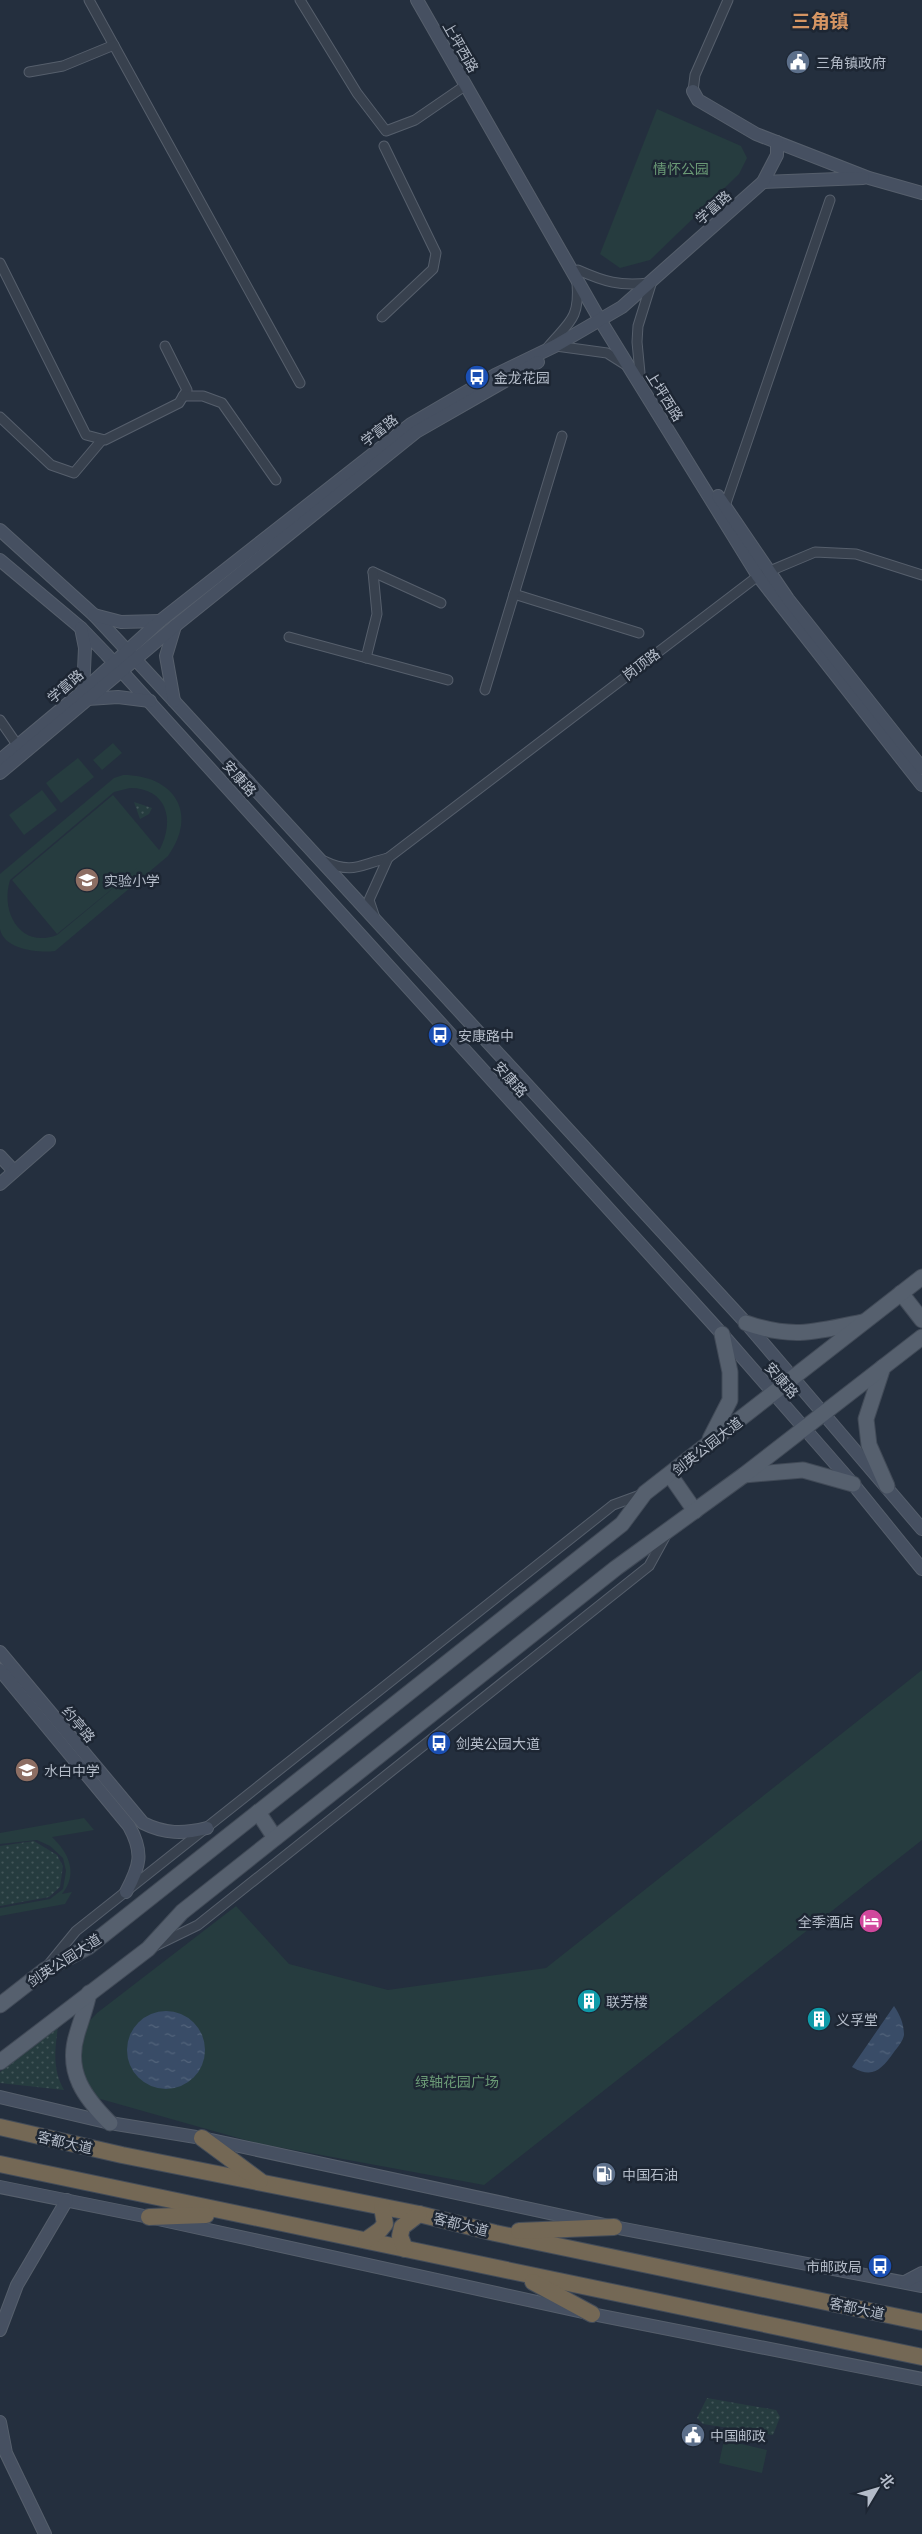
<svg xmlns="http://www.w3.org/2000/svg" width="922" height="2534" font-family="Barlow,'Noto Sans SC',sans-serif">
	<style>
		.grass { fill: url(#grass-dots) }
		.green { fill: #263c3f; fill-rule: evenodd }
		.water { fill: url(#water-ripples) }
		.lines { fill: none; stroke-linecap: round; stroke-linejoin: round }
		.street-casing { stroke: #565f6c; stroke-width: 11 }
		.secondary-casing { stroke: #565f6c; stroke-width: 14 }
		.primary-casing { stroke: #414a57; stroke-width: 17 }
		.highway-casing { stroke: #434c59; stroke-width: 18 }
		.street { stroke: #38414e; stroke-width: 9 }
		.secondary { stroke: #465061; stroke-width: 12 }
		.primary { stroke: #56606e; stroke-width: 15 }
		.highway { stroke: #746855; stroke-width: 16 }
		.labels { text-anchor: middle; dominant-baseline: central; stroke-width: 5; stroke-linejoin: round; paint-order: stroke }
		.street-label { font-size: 14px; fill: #b4bcc9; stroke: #1d2633 }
		.poi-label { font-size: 14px; fill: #b4bcc9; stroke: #1d2633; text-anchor: start }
		.park-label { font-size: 14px; fill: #6b9a76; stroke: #1d2633 }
		.district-label { font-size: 19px; font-weight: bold; fill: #d59563; stroke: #1d2633 }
	</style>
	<defs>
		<pattern id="grass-dots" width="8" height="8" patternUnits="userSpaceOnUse" patternTransform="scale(1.25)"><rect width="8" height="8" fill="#263c3f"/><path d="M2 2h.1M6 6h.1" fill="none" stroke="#435659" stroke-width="1.8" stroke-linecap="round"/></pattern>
		<pattern id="water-ripples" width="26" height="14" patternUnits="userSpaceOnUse" patternTransform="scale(1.25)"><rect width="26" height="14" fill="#394c67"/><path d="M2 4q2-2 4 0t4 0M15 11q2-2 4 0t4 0" fill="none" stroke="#53647b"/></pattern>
	</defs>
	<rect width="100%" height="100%" fill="#242f3e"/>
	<g class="grass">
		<polygon points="134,802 152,808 149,814 140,819"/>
		<polygon points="34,1841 57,1855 63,1866 60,1887 49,1897 0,1906 0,1846"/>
		<path d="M 58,2026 C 55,2050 52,2069 64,2090 L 0,2083 L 0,2072 Z"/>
		<polygon points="707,2398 776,2410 780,2417 773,2435 703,2424 697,2418"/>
	</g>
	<g class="green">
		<polygon points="657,109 741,146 747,158 739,174 650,260 620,268 600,254"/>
		<polygon points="113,743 122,753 102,770 93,760"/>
		<polygon points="78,758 94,777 61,803 46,783"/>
		<path d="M 123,775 C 174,775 199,813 168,856 L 55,951 C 39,953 4,950 0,929 C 0,912 0,892 0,874 L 114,778 ZM 130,788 C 167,788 175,820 160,849 L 159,850 L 113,795 L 12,880 L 57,934 L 140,866 L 57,935 C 21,949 0,913 10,880 L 114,792 Z"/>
		<polygon points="42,790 57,810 24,835 9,815"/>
		<polygon points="922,1670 922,1840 484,2185 256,2143 97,2098 75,2072 81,2030 97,2013 236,1906 289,1964 388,1990 546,1968"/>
		<path d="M 84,1818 L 94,1830 L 52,1837 C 68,1852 79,1873 62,1894 L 72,1892 L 65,1904 L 0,1916 L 0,1908 L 50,1899 L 63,1889 L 66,1871 L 63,1858 L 50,1846 L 37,1840 L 0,1844 L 0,1833 Z"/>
		<polygon points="724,2440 767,2450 762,2473 719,2463"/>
	</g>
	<g class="water">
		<path d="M 894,2006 C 900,2015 904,2024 904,2035 C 903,2041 897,2048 894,2052 C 881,2070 873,2079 852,2067 Z"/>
		<circle cx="166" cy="2050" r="39"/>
	</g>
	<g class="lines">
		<g class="street-casing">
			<g id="street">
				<polyline points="89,0 300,383"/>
				<polyline points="300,0 357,93 386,131 415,120 466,85"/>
				<polyline points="29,72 63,66 114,45"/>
				<polyline points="693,91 695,75 728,0"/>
				<polyline points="0,263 86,435 105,440 179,403 187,390 165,346"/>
				<path d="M 578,270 C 605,282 619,286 649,283"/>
				<polyline points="382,317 433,269 436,253 384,146"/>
				<polyline points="556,346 607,353 626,365"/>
				<path d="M 548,347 C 569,322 580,319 577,283"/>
				<polyline points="640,373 637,342 638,326 652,281"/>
				<polyline points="183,396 203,396 222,403 276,480"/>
				<polyline points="0,417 51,465 74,473 101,441"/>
				<polyline points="725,506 830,200"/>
				<polyline points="373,572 441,603"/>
				<polyline points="514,594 639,633"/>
				<polyline points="289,637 448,680"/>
				<polyline points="366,658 377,614 373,572"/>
				<polyline points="485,690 562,436"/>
				<polyline points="0,720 18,746"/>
				<path d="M 324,861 C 353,875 361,864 388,858 L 758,576 L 815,552 L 856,554 L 922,575"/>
				<polyline points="375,918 369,900 388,858"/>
				<polyline points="155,1946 198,1925 649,1566 666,1535"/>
				<polyline points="49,1964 76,1931 613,1505 643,1494"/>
			</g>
		</g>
		<g class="secondary-casing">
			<g id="secondary">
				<polyline points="417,0 600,320 758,576 922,785"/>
				<polyline points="693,91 698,100 756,134 869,178 922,193"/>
				<polyline points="763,182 863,178"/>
				<polyline points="718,496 788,599 922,768"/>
				<polyline points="0,530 94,615 174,701 746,1323 922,1529"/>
				<polyline points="0,560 81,628 106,654 722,1334 853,1484 922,1569"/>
				<polyline points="94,615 121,622 160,621"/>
				<polyline points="81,628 85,648 83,691"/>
				<polyline points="88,699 118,697 150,701"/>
				<polyline points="174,701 166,656 175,626"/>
				<polyline points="0,760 83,691 160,621 411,424 495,375 555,346 622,307 763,182 777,155 777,142"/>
				<polyline points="0,773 175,626 416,432 538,362"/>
				<polyline points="0,1156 14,1171"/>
				<polyline points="0,1184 49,1141"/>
				<path d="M 0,1652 L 143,1823 C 165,1834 183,1834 207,1828"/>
				<path d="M 0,1670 L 129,1826 C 144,1853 140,1866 126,1892"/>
				<polyline points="0,2097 110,2123 202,2138 614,2227 922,2286"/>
				<polyline points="0,2187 149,2217 592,2314 922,2379"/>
				<polyline points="905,2282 922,2273"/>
				<polyline points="0,2330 17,2285 67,2200"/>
				<polyline points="0,2422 6,2453 45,2534"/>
			</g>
		</g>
		<g class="primary-casing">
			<g id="primary">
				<polyline points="901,1293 922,1320"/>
				<path d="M 746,1323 C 792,1339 815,1332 862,1322"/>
				<polyline points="883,1367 866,1419 869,1445 887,1486"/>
				<polyline points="710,1439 730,1400 730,1372 722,1334"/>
				<polyline points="670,1475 695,1511"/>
				<polyline points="744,1475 803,1470 853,1484"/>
				<polyline points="258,1812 275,1838"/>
				<path d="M 89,1993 C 86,2008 81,2020 77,2034 C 65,2072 85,2098 110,2123"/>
				<polyline points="0,2005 45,1970 88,1947 622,1524 645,1493 922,1277"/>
				<polyline points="0,2062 148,1949 182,1912 616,1568 744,1475 922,1337"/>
			</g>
		</g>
		<g class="highway-casing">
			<g id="highway">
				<polyline points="0,2127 122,2155 419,2214 495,2233 922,2322"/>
				<polyline points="202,2138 260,2181"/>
				<polyline points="0,2164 922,2357"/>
				<polyline points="149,2217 206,2215"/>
				<polyline points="519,2231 614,2227"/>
				<polyline points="366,2240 380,2230 385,2224 382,2207"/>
				<polyline points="405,2249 400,2236 402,2227 419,2214"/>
				<polyline points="533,2282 592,2314"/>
			</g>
		</g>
		<use href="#street" class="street"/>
		<use href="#secondary" class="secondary"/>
		<use href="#primary" class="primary"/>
		<use href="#highway" class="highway"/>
	</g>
	<defs>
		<g id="civic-disc" transform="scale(1.25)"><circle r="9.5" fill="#5c6f8a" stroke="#1d2633"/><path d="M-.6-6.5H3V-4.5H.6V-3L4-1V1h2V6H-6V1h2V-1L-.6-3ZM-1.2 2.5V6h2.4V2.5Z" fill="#fff"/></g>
		<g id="bus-disc" transform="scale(1.25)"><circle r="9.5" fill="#1a4fb4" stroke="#1d2633"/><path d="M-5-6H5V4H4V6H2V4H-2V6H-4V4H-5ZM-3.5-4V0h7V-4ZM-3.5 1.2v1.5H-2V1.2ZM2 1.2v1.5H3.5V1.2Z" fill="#fff"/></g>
		<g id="school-disc" transform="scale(1.25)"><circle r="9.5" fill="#8d6e63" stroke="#1d2633"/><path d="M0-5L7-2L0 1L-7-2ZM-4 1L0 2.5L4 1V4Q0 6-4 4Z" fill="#fff"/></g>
		<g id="hotel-disc" transform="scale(1.25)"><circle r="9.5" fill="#d1479c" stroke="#1d2633"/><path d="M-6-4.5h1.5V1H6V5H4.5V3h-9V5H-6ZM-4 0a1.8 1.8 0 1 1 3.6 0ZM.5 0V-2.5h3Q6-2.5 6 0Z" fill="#fff"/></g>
		<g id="building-disc" transform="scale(1.25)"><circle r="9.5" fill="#0f9aa8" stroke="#1d2633"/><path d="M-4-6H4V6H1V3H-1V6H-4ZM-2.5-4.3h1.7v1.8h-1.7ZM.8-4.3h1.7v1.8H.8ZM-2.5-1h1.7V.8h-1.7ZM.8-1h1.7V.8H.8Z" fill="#fff"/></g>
		<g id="fuel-disc" transform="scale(1.25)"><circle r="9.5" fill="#5c6f8a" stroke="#1d2633"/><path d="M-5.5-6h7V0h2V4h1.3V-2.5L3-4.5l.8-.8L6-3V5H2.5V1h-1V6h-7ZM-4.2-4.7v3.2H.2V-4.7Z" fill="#fff"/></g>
	</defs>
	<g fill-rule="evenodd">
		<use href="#civic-disc" x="798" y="62"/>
		<use href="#bus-disc" x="477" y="377"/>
		<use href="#school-disc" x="87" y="880"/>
		<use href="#bus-disc" x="440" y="1035"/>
		<use href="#bus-disc" x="439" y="1743"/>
		<use href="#school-disc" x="27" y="1770"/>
		<use href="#hotel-disc" x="871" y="1921"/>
		<use href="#building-disc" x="589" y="2001"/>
		<use href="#building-disc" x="819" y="2019"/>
		<use href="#fuel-disc" x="604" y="2174"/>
		<use href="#bus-disc" x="880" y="2266"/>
		<use href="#civic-disc" x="693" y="2435"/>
	</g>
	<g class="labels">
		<g class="street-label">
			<text transform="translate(461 47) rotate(60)">上坪西路</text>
			<text transform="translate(713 207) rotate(-42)">学富路</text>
			<text transform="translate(665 396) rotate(58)">上坪西路</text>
			<text transform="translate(379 430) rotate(-38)">学富路</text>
			<text transform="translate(641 664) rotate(-37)">岗顶路</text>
			<text transform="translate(65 686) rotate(-41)">学富路</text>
			<text transform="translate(240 778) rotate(48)">安康路</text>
			<text transform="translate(511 1079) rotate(48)">安康路</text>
			<text transform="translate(782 1380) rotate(49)">安康路</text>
			<text transform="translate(707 1446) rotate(-38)">剑英公园大道</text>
			<text transform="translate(79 1724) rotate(50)">约亭路</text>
			<text transform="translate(64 1960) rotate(-33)">剑英公园大道</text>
			<text transform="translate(65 2142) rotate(13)">客都大道</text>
			<text transform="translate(461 2224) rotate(14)">客都大道</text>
			<text transform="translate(857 2308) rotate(12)">客都大道</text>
		</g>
		<g class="poi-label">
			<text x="816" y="62">三角镇政府</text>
			<text x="494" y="377">金龙花园</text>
			<text x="104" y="880">实验小学</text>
			<text x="458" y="1035">安康路中</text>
			<text x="456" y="1743">剑英公园大道</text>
			<text x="44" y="1770">水白中学</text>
			<text x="854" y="1921" text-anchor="end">全季酒店</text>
			<text x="606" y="2001">联芳楼</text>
			<text x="836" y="2019">义孚堂</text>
			<text x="622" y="2174">中国石油</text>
			<text x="862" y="2266" text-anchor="end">市邮政局</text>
			<text x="710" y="2435">中国邮政</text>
		</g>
		<g class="park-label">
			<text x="681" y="168">情怀公园</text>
			<text x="457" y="2081">绿轴花园广场</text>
		</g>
		<g class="district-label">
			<text x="820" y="20">三角镇</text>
		</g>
	</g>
	<g transform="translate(877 2489) rotate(52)" stroke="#1d2633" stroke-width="4" paint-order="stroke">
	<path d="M0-4L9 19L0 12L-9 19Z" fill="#b4bcc9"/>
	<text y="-8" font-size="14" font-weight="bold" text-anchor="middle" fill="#b4bcc9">北</text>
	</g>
</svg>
